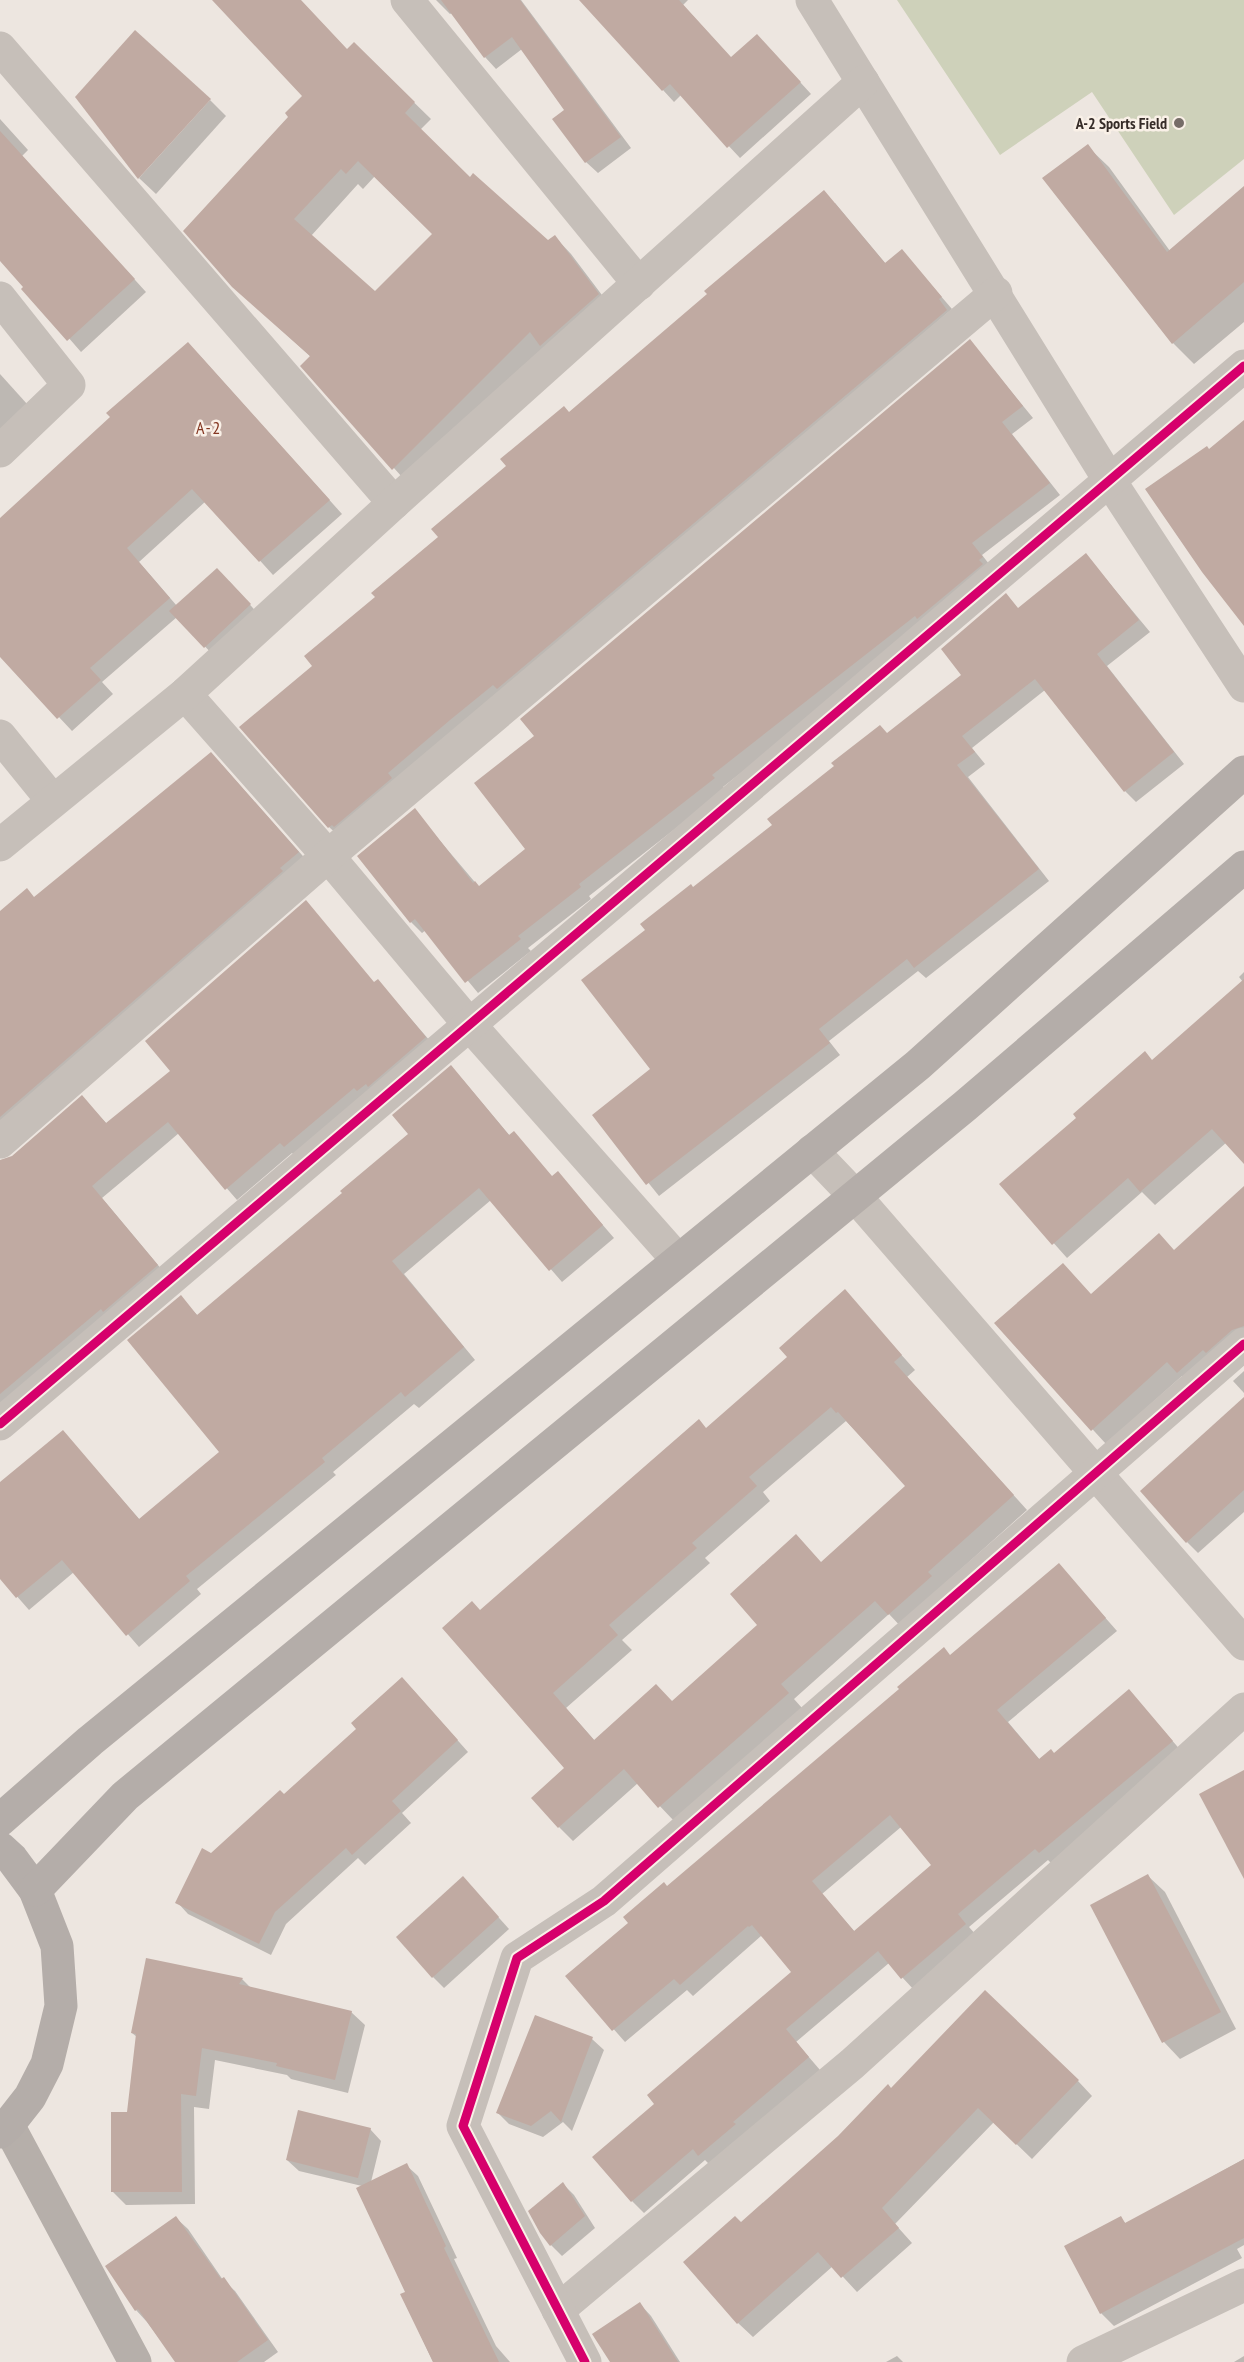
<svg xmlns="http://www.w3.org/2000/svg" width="1244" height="2362" font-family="'PT Sans Narrow',sans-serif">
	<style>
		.green { fill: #ced1ba }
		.shadow { fill: #0003; fill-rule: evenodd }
		.building { fill: #c0aaa2; fill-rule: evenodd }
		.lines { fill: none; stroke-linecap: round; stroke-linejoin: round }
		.street { stroke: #c6bfb9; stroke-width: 33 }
		.secondary { stroke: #b6afaa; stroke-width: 33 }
		.primary { stroke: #b4ada9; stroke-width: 33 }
		.cycleway-casing { stroke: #f9f0e7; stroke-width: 13 }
		.cycleway { stroke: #d6006c; stroke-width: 9 }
		.poi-dot { fill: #766d68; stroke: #f9f0e7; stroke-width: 2 }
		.labels { text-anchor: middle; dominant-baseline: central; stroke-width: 5; stroke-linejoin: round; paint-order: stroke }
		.poi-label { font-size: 16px; font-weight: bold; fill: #362c28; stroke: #f9f0e7; text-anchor: end }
		.neighbourhood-label { font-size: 18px; letter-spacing: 1.5px; fill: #843621; stroke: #f9f0e7 }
	</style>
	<rect width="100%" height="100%" fill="#ede6e0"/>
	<polygon class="green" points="897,0 1244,0 1244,159 1174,215 1092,92 1000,155"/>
	<g class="shadow">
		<path d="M 214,0 L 300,0 L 348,51 L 354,44 L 431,119 L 420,130 L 470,179 L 548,242 L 555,237 L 571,254 L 614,311 L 410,486 L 303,366 L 311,357 L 233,286 L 291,117 L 304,96 ZM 375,176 L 434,234 L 375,293 L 311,236 L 358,184 L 363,189 Z"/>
		<polygon points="436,0 521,0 631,148 598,173 586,162 554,119 566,110 522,49 496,69 485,57 452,13 450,14"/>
		<polygon points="583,0 688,0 683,5 732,59 768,47 811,94 740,158 681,95 674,102 663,90 582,1"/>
		<polygon points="210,100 226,116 156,194 139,178"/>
		<polygon points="0,119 28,150 22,156 146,292 81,352 0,259"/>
		<polygon points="1087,146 1109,167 1170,251 1244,188 1244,322 1194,364 1173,343"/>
		<polygon points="835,203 886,264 902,251 952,309 341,838 329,827 314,666 377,598 569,413"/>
		<polygon points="970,341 1033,418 1012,434 1060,495 982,555 993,569 927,627 723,787 725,790 589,896 591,899 528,948 531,951 478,993 426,930 422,933 411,922 414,810 479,887 528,849 536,737"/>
		<polygon points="201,357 342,514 273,575 206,501 139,562 177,606 229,581 261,617 216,658 177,617 102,682 113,694 72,731 0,654 0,520"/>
		<polygon points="0,374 37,415 0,451"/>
		<polygon points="1086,555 1150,632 1107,666 1184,764 1136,802 1125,791 1045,690 972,748 985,764 968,777 1049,881 926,978 918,971 829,1041 840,1055 659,1196 594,1115 652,1069 647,931 694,889 964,675 1019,609"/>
		<polygon points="222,765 310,864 0,1138 0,913 35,898"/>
		<polygon points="1244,972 1244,1162 1227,1142 1155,1205 1142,1192 1067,1258 1001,1184 1153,1061 1243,982 1239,977"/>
		<polygon points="378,981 437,1049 296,1157 292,1153 237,1200 179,1133 139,1167 102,1198 168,1277 0,1419 0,1162 13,1158 82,1097 107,1124"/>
		<polygon points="463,1080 510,1136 553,1178 558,1173 614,1238 562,1282 491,1200 404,1274 475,1360 419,1408 414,1404 333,1472 336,1475 197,1589 201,1594 139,1647 74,1572 29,1610 0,1577 0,1485 63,1432 140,1520 221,1452 180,1297 198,1316 344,1193 410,1134"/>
		<polygon points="1244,1188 1244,1345 1192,1386 1182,1376 1106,1444 996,1324 1092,1296 1175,1251"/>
		<path d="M 845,1292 L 915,1370 L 907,1377 L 1027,1510 L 941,1587 L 903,1629 L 889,1614 L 794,1699 L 802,1708 L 674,1821 L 638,1783 L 573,1841 L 559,1827 L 566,1768 L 481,1611 L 707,1429 L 789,1358 ZM 846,1421 L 907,1486 L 822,1564 L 759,1625 L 673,1703 L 595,1741 L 566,1708 L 632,1650 L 622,1640 L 710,1563 L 705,1558 L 770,1501 L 763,1492 Z"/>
		<polygon points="1244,1371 1244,1393 1233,1381"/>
		<polygon points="1244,1399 1244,1512 1198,1553 1187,1542"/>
		<path d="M 1059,1565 L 1117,1631 L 1008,1722 L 1040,1760 L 1055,1754 L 1129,1691 L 1183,1753 L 1052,1864 L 1048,1860 L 969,1927 L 977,1936 L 914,1990 L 889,1963 L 796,2042 L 820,2070 L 711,2166 L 705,2160 L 644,2213 L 632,2201 L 656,2104 L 793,1972 L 763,1937 L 761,1936 L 693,1996 L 687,1990 L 625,2042 L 567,1976 L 630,1923 L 667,1887 L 951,1657 ZM 901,1827 L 933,1865 L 855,1932 L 822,1894 Z"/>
		<polygon points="413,1690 468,1752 402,1813 411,1823 365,1865 358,1858 286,1924 271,1955 188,1914 177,1902 211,1855"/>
		<polygon points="1148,1876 1165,1892 1236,2029 1180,2059 1164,2042"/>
		<polygon points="474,1890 509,1929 444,1988 433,1977"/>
		<polygon points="242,1979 251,1988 351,2012 365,2025 348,2093 291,2079 287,2075 215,2060 209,2109 194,2107 195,2204 126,2205 113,2192 128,2113 137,2037 132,2033"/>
		<polygon points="536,2017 592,2039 604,2050 572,2131 563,2122 543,2137 509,2124 498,2113"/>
		<polygon points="1078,2081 1092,2096 1032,2159 994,2122 895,2224 912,2243 857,2292 833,2266 753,2337 738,2323 741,2224 891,2090"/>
		<polygon points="370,2129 381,2141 371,2182 406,2165 418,2176 457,2258 454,2259 496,2346 510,2362 433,2362 402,2295 407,2293 362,2186 299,2171 287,2160"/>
		<polygon points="1244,2159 1244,2245 1237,2249 1242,2258 1114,2326 1101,2313 1121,2218 1126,2224"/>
		<polygon points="563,2184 574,2195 595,2228 562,2256 551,2245"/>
		<polygon points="176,2218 188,2229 223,2280 235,2291 278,2352 264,2362 177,2362 147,2322 136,2310"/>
		<polygon points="640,2304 651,2316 680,2362 612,2362"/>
		<polygon points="897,2356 903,2362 886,2362"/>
		<polygon points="1244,2356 1244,2362 1234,2362"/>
	</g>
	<g class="building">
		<path d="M 212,0 L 301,0 L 347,49 L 354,42 L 415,102 L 405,113 L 470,177 L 473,173 L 548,240 L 555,235 L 599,294 L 540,346 L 530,332 L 392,470 L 300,366 L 310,356 L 232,287 L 183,231 L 288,117 L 285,113 L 302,96 ZM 358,161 L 432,234 L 375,291 L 294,219 L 341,169 L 346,174 Z"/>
		<polygon points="441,0 520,0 621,137 585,163 552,119 564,110 512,37 484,58"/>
		<polygon points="579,0 679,0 731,57 757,34 801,82 727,148 670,84 662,91"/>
		<polygon points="135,30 211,99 138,179 75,97"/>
		<polygon points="0,131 135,279 67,341 21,289 23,287 0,261"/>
		<polygon points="1088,144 1167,252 1244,186 1244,282 1172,344 1042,178"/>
		<polygon points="824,190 885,263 902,249 942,297 939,299 947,310 497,689 493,685 450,720 388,773 392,778 334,827 332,825 328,828 239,727 312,666 304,656 375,597 371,593 438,537 431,529 506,466 500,459 564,406 569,412 707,294 704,291"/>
		<polygon points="970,339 1023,406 1002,422 1050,483 972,543 983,557 979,560 983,564 917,619 915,616 712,775 715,778 579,884 581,887 518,936 521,939 465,983 415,919 410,923 357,856 415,808 473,883 475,881 479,886 525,849 474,783 534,736 520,719"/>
		<polygon points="188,342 330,500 259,562 192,489 127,548 170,598 90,668 101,680 57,719 0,657 0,518 110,417 106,413"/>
		<polygon points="1244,420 1244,626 1202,572 1145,489 1207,446 1209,449"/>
		<polygon points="1086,553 1139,620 1097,654 1174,752 1124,792 1035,679 962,736 975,752 957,765 1039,869 914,968 907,959 819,1029 830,1043 646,1185 592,1115 650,1069 581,980 645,930 640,924 691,884 693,887 772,825 767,819 834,766 831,763 880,725 887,733 961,675 941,649 1006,593 1018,608"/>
		<polygon points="217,568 251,604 204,648 169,611"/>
		<polygon points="211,752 299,852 280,868 283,871 0,1117 0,911 27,888 34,897"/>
		<polygon points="306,900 374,982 378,979 426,1037 368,1087 366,1084 357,1091 354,1088 284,1147 280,1143 225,1190 168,1122 128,1155 92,1186 158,1265 103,1312 101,1309 0,1394 0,1160 12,1156 82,1095 106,1123 170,1071 145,1041"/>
		<polygon points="1244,979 1244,1164 1212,1129 1140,1192 1128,1178 1052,1245 999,1184 1076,1118 1073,1114 1145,1051 1152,1060"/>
		<polygon points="451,1065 509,1135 514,1131 552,1176 558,1171 603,1225 549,1271 479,1188 392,1261 464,1347 405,1397 401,1392 322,1458 325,1462 186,1576 190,1581 126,1636 62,1560 16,1598 0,1579 0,1482 63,1430 139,1519 219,1452 127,1340 181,1295 197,1315 342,1193 340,1191 408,1134 392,1115"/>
		<polygon points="1244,1186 1244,1326 1232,1330 1206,1353 1203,1350 1177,1373 1167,1362 1091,1431 994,1323 1063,1263 1091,1294 1159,1233 1174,1250"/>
		<path d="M 845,1289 L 902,1355 L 894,1362 L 1014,1495 L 928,1572 L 932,1576 L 888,1615 L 875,1601 L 781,1684 L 789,1693 L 658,1808 L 624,1769 L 558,1828 L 531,1798 L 564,1768 L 442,1628 L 472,1601 L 480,1610 L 699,1419 L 706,1428 L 787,1357 L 779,1348 ZM 831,1407 L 836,1413 L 838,1412 L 905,1486 L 821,1562 L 796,1534 L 730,1594 L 757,1625 L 672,1701 L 656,1684 L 594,1740 L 553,1693 L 618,1635 L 609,1625 L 697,1548 L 692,1543 L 757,1486 L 749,1477 Z"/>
		<polygon points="1244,1397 1244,1490 1186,1543 1140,1491"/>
		<path d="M 1059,1563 L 1106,1618 L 997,1710 L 1039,1759 L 1051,1749 L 1054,1753 L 1129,1689 L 1173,1741 L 1039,1853 L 1035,1849 L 958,1914 L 966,1924 L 901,1979 L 878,1951 L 786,2029 L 809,2057 L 733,2122 L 736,2124 L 698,2156 L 693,2149 L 631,2202 L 592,2157 L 654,2104 L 647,2095 L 791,1972 L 752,1925 L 749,1927 L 748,1926 L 680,1985 L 674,1979 L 612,2031 L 565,1976 L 628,1923 L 623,1917 L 664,1882 L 667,1886 L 899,1689 L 897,1687 L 944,1647 L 950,1655 ZM 890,1815 L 931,1865 L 854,1931 L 812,1881 Z"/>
		<polygon points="402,1677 458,1740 392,1801 401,1811 352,1855 346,1848 275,1912 259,1944 175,1903 202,1848 211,1853 280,1790 284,1794 356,1729 351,1723"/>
		<polygon points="1244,1770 1244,1879 1199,1794"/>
		<polygon points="1148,1874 1221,2012 1162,2043 1090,1905"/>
		<polygon points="463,1876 499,1917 432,1978 396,1937"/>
		<polygon points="146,1958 243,1978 239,1984 352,2011 335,2080 276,2066 277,2063 202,2048 196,2096 181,2094 182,2192 111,2192 111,2112 127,2112 136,2034 131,2033"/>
		<polygon points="985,1990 1079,2080 1016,2145 978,2108 882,2208 899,2228 841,2278 818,2252 737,2324 683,2262 735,2216 741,2222 838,2136 888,2084 891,2088"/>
		<polygon points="535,2015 593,2037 561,2122 551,2111 531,2126 496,2113"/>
		<polygon points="298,2110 371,2128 358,2178 286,2160"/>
		<polygon points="1244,2159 1244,2238 1100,2314 1064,2246 1121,2216 1125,2223"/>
		<polygon points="407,2163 446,2246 444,2248 499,2362 433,2362 400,2294 405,2292 356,2188"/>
		<polygon points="563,2182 585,2216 550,2246 540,2233 528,2211"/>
		<polygon points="176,2216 221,2279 224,2277 268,2340 237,2362 175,2362 138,2309 135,2311 105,2266"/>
		<polygon points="640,2302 678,2362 610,2362 592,2334"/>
	</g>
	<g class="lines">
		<g class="street">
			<polyline points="407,0 639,284"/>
			<polyline points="812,0 1110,481 1244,686"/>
			<polyline points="0,48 394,503"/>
			<polyline points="0,298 69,385 0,451"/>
			<polyline points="185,694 328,856 469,1024 677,1259"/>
			<polyline points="0,736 53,801"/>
			<polyline points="0,845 185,694 394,503 863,82"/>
			<polyline points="0,1142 328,856 996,293"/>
			<polyline points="812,1151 855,1196 1244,1644"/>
			<polyline points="0,1424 1244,366"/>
			<polyline points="558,2310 852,2064 1244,1709"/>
			<polyline points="585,2362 463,2126 517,1958 604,1901 1244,1344"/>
			<polyline points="1083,2362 1244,2285"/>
		</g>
		<polyline class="secondary" points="8,2125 135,2362"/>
		<g class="primary">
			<polyline points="0,1820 90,1741 918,1065 1244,772"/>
			<polyline points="0,1848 12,1859 35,1890 57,1946 61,2006 47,2064 30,2097 8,2125 0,2132"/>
			<polyline points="35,1890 125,1796 965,1106 1244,867"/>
		</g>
		<g class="cycleway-casing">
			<g id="cycleway">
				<polyline points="0,1424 1244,366"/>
				<polyline points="585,2362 463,2126 517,1958 604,1901 1244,1344"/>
			</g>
		</g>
		<use href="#cycleway" class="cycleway"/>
	</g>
	<circle class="poi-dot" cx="1179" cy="123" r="6"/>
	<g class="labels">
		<g class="poi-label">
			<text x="1167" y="123">A-2 Sports Field</text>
		</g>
		<g class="neighbourhood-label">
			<text x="209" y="427">A-2</text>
		</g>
	</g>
</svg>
